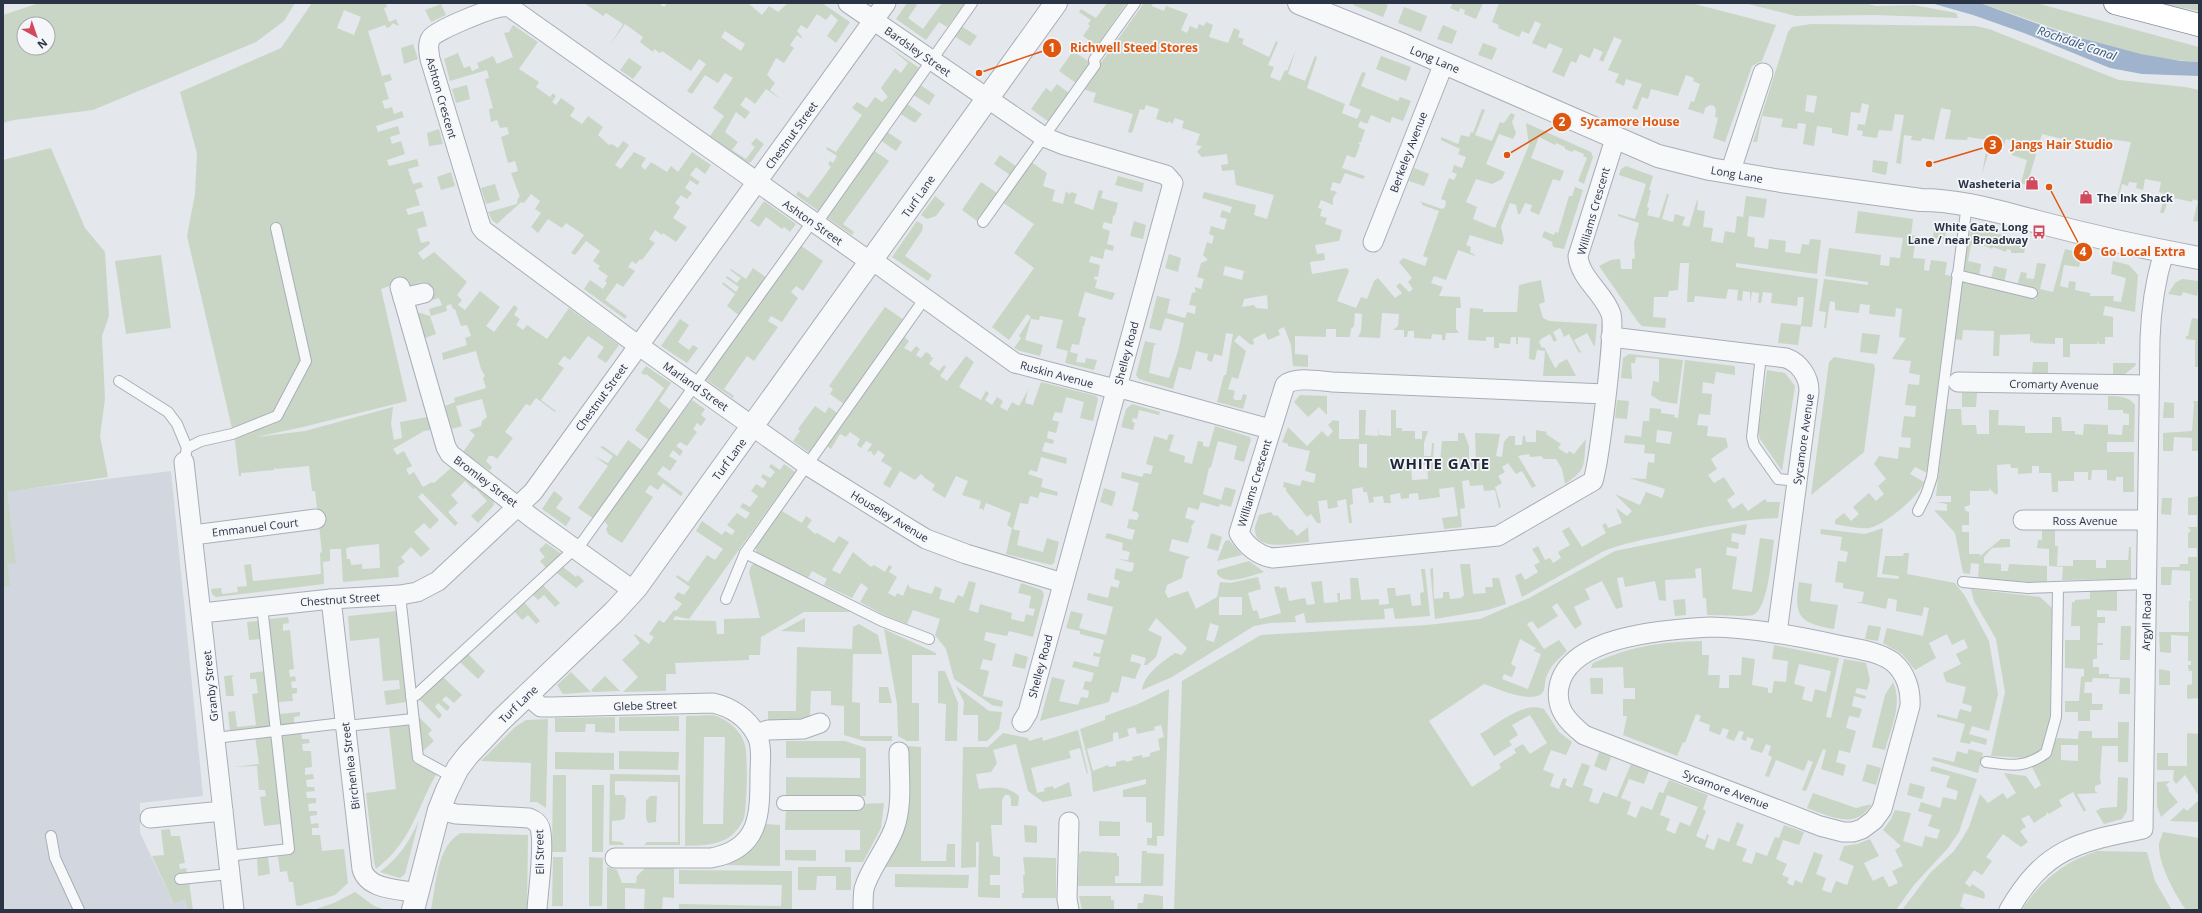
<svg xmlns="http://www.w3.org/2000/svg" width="2202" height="913" font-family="'Open Sans',sans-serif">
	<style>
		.built { fill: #d2d6de }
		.green { fill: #c9d6c5; fill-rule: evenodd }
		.water { fill: #9fb4cc }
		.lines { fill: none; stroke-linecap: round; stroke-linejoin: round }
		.service-casing { stroke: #a9aeb7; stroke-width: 12 }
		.pedestrian-casing { stroke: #a9aeb7; stroke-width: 16 }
		.minor-casing { stroke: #a9aeb7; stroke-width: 21 }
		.tertiary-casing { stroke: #a9aeb7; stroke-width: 24 }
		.motorway-casing { stroke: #8b94a3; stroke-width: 24 }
		.service { stroke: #f7f8fa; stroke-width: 10 }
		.pedestrian { stroke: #f7f8fa; stroke-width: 14 }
		.minor { stroke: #f7f8fa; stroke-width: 19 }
		.tertiary { stroke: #f7f8fa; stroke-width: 22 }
		.motorway { stroke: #fff; stroke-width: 22 }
		.labels { text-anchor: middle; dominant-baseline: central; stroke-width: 3.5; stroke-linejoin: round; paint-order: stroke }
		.street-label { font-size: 11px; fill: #2b3445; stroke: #f4f6f9 }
		.poi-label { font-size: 11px; font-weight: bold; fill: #2b3445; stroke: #f4f6f9; text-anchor: end }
		.water-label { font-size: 12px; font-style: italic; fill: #34527a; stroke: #f4f6f9 }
		.district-label { font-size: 15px; font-weight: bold; letter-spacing: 1px; fill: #1d2536; stroke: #f4f6f9 }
		.leader { fill: none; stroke: #df570f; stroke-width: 1.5 }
		.callout-dot { fill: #df570f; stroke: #f4f6f9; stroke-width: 1.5 }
		.mark-label { font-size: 12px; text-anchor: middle; font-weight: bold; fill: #fff }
		.callout-label { font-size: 12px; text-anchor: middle; font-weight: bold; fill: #df570f; stroke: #f4f6f9; stroke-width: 3.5; stroke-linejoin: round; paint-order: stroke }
	</style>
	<rect width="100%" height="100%" fill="#e4e7ec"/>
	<polygon class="built" points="171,471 203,796 140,803 140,833 174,904 185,899 188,910 3,910 3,492"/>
	<g class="green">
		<path d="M 39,3 L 295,3 L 284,21 L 256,42 L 93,110 L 14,120 L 3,123 L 3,15 ZM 24,24 L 48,24 L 48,48 L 24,48 Z"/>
		<path d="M 312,3 L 386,3 L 387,7 L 384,8 L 389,22 L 396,19 L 399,26 L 392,23 L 391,26 L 387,28 L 385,25 L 368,31 L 382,76 L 390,74 L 392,80 L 384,83 L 389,99 L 382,101 L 385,109 L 392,107 L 394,114 L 402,111 L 404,117 L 376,126 L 378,132 L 398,126 L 400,134 L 390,137 L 392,144 L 401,141 L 405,154 L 387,160 L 389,166 L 417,159 L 419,166 L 408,169 L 413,184 L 421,182 L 423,187 L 415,190 L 420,205 L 406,209 L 408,215 L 423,211 L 427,226 L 417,229 L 421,243 L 429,241 L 430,244 L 418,253 L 423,260 L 434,252 L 467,282 L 457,295 L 462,300 L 458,305 L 465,310 L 480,291 L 500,307 L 486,326 L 494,332 L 514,305 L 518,308 L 514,315 L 520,319 L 516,325 L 523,330 L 527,325 L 547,339 L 569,308 L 619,345 L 606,363 L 597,357 L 604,347 L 588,336 L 570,360 L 564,356 L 558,364 L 564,368 L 541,400 L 556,411 L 555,412 L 536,398 L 530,406 L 526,404 L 505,432 L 513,438 L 497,459 L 493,456 L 489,456 L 486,461 L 492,467 L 490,471 L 463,452 L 475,435 L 469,430 L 481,426 L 482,421 L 487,417 L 482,399 L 456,406 L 462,426 L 452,429 L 445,406 L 455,402 L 454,398 L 486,388 L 483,378 L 485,376 L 481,369 L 476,351 L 443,360 L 442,353 L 467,345 L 465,338 L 471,336 L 467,325 L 461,326 L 455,309 L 453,309 L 451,304 L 446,306 L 447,311 L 431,316 L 429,309 L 442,305 L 439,298 L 429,301 L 423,282 L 410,286 L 407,280 L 381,289 L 407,401 L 303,427 L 256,437 L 305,431 L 393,407 L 391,424 L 394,440 L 402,438 L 400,422 L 427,417 L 431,430 L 424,431 L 393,449 L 397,455 L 404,451 L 412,466 L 406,469 L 409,475 L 414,472 L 423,487 L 432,482 L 434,483 L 451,468 L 493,498 L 494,505 L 478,523 L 471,516 L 487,501 L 475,488 L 473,489 L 465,481 L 451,495 L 458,503 L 448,512 L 458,523 L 455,526 L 422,493 L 418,497 L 439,520 L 430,529 L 424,523 L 414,532 L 430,549 L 421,557 L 411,547 L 401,557 L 405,562 L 398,567 L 399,577 L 343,582 L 341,549 L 330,549 L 330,561 L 323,562 L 324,584 L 216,597 L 212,594 L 211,589 L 221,588 L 222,594 L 238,592 L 237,587 L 247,586 L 244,565 L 251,564 L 253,581 L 321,574 L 320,553 L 322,552 L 315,491 L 312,491 L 309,466 L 276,469 L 275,467 L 274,470 L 241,473 L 241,476 L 239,476 L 235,441 L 187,236 L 195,194 L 197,153 L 180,92 L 281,48 ZM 344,10 L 361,17 L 354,35 L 337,28 ZM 379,544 L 380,568 L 362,569 L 362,564 L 351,565 L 350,559 L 347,559 L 346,549 L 350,547 Z"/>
		<path d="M 584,3 L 659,3 L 664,7 L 667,3 L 748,3 L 762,15 L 769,6 L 778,12 L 788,3 L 822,3 L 850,22 L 836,43 L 827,36 L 838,20 L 831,14 L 826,20 L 817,14 L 807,29 L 801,25 L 797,31 L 802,37 L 801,38 L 797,35 L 790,45 L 794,48 L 784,63 L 776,58 L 767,75 L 775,83 L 770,90 L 782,100 L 766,89 L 755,104 L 746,97 L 740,105 L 750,112 L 745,119 L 736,112 L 725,132 L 738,142 L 732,150 L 746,159 L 755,147 L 751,144 L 756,138 L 764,144 L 751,162 L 748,163 L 710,136 L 724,116 L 713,108 L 733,78 L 725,73 L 718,83 L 705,75 L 692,94 L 687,91 L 706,64 L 699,59 L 691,71 L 662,51 L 660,53 L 654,49 L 653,52 L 640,42 L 643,37 L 625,24 L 610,45 L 623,24 L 606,13 L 603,16 ZM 725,31 L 745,44 L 741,51 L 721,37 Z"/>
		<polygon points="907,3 914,3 917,5 908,18 923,29 942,3 965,3 947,27 939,22 926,40 896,19"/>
		<polygon points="1107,3 1126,4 1097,46 1083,36 1090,26 1088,24 1091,20 1079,12 1081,9 1096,18"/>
		<path d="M 1144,3 L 1153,3 L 1152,6 L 1164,11 L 1166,6 L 1188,14 L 1181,30 L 1187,33 L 1190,26 L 1197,29 L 1199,24 L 1204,26 L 1206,22 L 1213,25 L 1209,37 L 1228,43 L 1234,28 L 1240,31 L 1238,37 L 1244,39 L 1242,44 L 1269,57 L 1276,41 L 1278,42 L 1268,65 L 1274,67 L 1270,77 L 1280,81 L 1285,70 L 1287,71 L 1296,49 L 1288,74 L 1305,81 L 1315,56 L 1317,57 L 1307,88 L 1345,104 L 1342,113 L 1357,119 L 1361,110 L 1349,105 L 1362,72 L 1366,73 L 1361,86 L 1398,101 L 1400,97 L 1411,101 L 1403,121 L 1392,117 L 1390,123 L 1371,115 L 1367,124 L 1360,121 L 1358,127 L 1365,130 L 1361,142 L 1358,143 L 1360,145 L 1355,158 L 1347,155 L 1342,168 L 1365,176 L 1363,179 L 1345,173 L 1340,184 L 1333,182 L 1330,190 L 1337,192 L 1333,198 L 1333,205 L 1321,200 L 1318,208 L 1322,209 L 1320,216 L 1327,218 L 1325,224 L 1342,230 L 1339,241 L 1315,245 L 1317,254 L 1324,253 L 1325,260 L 1310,262 L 1312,274 L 1347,268 L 1349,271 L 1337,301 L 1356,308 L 1361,297 L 1367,299 L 1374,281 L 1378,278 L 1395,298 L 1402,293 L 1396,286 L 1400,283 L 1409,292 L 1413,289 L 1408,282 L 1412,278 L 1399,262 L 1403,258 L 1425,266 L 1428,258 L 1423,256 L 1439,211 L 1422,205 L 1422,203 L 1419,201 L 1442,209 L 1445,207 L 1446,201 L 1441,199 L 1449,178 L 1454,180 L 1457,174 L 1452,172 L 1454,165 L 1462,168 L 1466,157 L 1458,154 L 1460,149 L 1441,140 L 1441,137 L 1458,144 L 1461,135 L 1469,137 L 1471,132 L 1473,133 L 1482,109 L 1485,110 L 1475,135 L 1492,141 L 1500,122 L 1504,123 L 1511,113 L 1515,115 L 1512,122 L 1516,133 L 1513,139 L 1499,134 L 1486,164 L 1505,172 L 1502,179 L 1492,184 L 1476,179 L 1466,202 L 1477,207 L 1473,219 L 1495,228 L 1529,145 L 1526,123 L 1591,152 L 1593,157 L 1584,184 L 1578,181 L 1587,158 L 1583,156 L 1584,154 L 1574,150 L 1572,152 L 1565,149 L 1565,147 L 1556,143 L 1555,145 L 1539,137 L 1531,158 L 1564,171 L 1560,181 L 1553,179 L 1539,215 L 1530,211 L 1532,205 L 1525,203 L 1520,214 L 1518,214 L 1516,205 L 1510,203 L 1501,227 L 1504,240 L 1502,245 L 1470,235 L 1466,245 L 1471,247 L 1470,252 L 1475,255 L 1475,256 L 1458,250 L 1446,280 L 1434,276 L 1431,283 L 1443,287 L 1439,296 L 1460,297 L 1461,308 L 1456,308 L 1456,329 L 1459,333 L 1446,333 L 1445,340 L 1442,340 L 1442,335 L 1432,334 L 1431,339 L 1414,338 L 1414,331 L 1408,331 L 1407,337 L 1404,337 L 1404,330 L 1393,330 L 1398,326 L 1399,314 L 1382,313 L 1380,338 L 1358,337 L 1361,331 L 1362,314 L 1355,313 L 1354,326 L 1351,329 L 1350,337 L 1336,337 L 1336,329 L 1326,329 L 1326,337 L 1295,336 L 1295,354 L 1308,355 L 1308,367 L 1293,366 L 1291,345 L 1284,327 L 1278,330 L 1280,335 L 1268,340 L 1265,333 L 1253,339 L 1254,344 L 1251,345 L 1239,335 L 1234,341 L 1246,351 L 1238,379 L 1232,377 L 1228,389 L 1235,391 L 1233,398 L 1235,400 L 1241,400 L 1243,394 L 1247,395 L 1243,409 L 1217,402 L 1224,375 L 1226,375 L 1233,334 L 1226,333 L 1222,356 L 1214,354 L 1212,362 L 1207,360 L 1208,354 L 1196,351 L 1191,370 L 1179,367 L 1173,389 L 1139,379 L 1136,375 L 1145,341 L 1157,344 L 1154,345 L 1149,373 L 1169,378 L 1178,351 L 1184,323 L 1165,318 L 1161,331 L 1149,328 L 1157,296 L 1170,299 L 1167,313 L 1185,318 L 1187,312 L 1195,314 L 1196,306 L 1189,305 L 1192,293 L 1196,292 L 1194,287 L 1201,289 L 1204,279 L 1197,277 L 1201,263 L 1208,260 L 1203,255 L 1207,242 L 1212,244 L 1214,236 L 1209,234 L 1211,226 L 1224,230 L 1227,219 L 1220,217 L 1222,210 L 1230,213 L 1232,207 L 1202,198 L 1204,192 L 1256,205 L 1254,215 L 1267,219 L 1274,195 L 1236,185 L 1234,170 L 1222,171 L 1221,165 L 1228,164 L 1227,154 L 1202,157 L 1197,152 L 1202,146 L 1196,145 L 1200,134 L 1182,128 L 1184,121 L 1175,118 L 1172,124 L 1169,121 L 1168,123 L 1156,119 L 1159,109 L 1146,105 L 1144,110 L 1140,109 L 1132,133 L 1128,132 L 1133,114 L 1093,102 L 1096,93 L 1082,89 ZM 1225,266 L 1244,271 L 1242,280 L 1223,275 ZM 1267,295 L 1268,309 L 1256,308 L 1254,305 L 1242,307 L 1244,299 Z"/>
		<polygon points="1354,3 1382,3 1388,5 1383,17 1353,5"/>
		<polygon points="1453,3 1483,3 1476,19 1464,14 1465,10 1460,8 1459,12 1450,8"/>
		<polygon points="1499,3 1691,3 1776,25 1762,61 1752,66 1725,142 1713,138 1718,118 1715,117 1716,110 1714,106 1710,105 1705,108 1704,114 1688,109 1691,101 1694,102 1700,84 1693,81 1694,78 1686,75 1678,96 1651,89 1648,99 1642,97 1637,110 1632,108 1642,84 1626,79 1624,86 1615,82 1619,74 1608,70 1622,40 1614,37 1603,62 1599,60 1603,52 1594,48 1590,58 1580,54 1576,63 1571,61 1564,77 1552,72 1563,49 1549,43 1546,49 1532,43 1541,24 1535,21 1529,34 1522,31 1519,37 1498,28 1499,25 1492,22"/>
		<polygon points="1744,3 1864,3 1876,6 1914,5 1956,13 1958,18 1874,15 1796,16"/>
		<path d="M 1980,3 L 2036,3 L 2199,47 L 2199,62 C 2123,58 2052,26 1980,3 Z"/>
		<polygon points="2157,3 2199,3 2199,11"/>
		<polygon points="441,4 446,15 431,22 425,10"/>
		<polygon points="1404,7 1427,16 1421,32 1398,23"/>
		<path d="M 1811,24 L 1976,26 L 1989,29 L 2119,80 L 2185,87 L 2199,90 L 2199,222 L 2193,221 L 2198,201 L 2193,199 L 2192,202 L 2174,198 L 2174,194 L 2170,193 L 2164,213 L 2160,213 L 2165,194 L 2159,192 L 2161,182 L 2145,179 L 2143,190 L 2136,188 L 2137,183 L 2129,182 L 2128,186 L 2122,184 L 2118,201 L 2116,201 L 2131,142 L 2110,139 L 2107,150 L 2042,134 L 2027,185 L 2021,183 L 2027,160 L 2012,155 L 2015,142 L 2006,139 L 2004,145 L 1998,143 L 1996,149 L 1990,148 L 1982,174 L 1988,140 L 1968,137 L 1967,140 L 1945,139 L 1951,110 L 1941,108 L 1934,140 L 1922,138 L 1921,141 L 1911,140 L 1912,136 L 1904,135 L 1901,164 L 1896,163 L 1904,115 L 1895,114 L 1892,131 L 1879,130 L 1877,138 L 1862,136 L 1863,131 L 1857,130 L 1858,124 L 1865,125 L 1869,105 L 1862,103 L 1860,113 L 1851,112 L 1848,136 L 1832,133 L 1832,128 L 1817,126 L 1814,146 L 1803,144 L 1806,124 L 1798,123 L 1797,129 L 1781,127 L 1783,119 L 1762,116 L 1757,142 L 1753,142 L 1788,32 L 1792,27 ZM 1807,95 L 1817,96 L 1814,113 L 1805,111 Z"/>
		<polygon points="513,25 538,42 519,69 539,82 536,87 550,97 553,93 556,96 552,102 556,105 561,98 575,108 570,116 582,124 588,116 603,127 598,135 609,145 612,144 618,148 623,141 629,145 615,165 621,169 634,152 646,158 641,166 645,170 651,162 667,172 671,166 678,172 692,152 711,165 705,174 696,167 690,175 700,182 697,185 690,180 685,188 692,193 687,199 681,195 675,203 680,207 673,218 687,227 676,242 663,233 662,235 655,230 649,239 655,243 642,260 640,259 636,264 632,261 628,267 635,271 623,287 617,283 605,300 627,316 625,319 584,289 590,280 603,289 607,283 605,281 608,276 598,269 600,266 593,261 600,251 586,241 575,255 571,253 584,235 566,223 562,228 548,219 538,233 531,227 541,213 535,209 540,201 531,194 524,203 521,202 497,224 492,220 488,212 517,204 518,198 520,197 511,173 518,171 515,161 508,163 501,137 509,134 507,127 500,128 497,120 491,122 489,109 493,108 485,79 489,78 487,70 450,81 444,59 458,53 464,68 470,66 472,71 479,68 477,63 493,56 497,64 513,57 504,33 509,32"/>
		<polygon points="1443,25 1457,31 1452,44 1437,39"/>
		<polygon points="961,26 977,36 970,46 954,36"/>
		<polygon points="1483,43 1497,48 1492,60 1478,55"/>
		<polygon points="413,44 418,59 404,64 401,48"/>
		<polygon points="888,46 919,68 820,212 796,195 798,191 808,198 831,167 828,164 830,161 833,163 837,156 826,149 827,147 836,152 862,115 852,108 857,102 867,108 875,97 882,102 888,97 881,88 895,68 901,73 908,63"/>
		<polygon points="1073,51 1091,63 1076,83 1059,71"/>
		<polygon points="1381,56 1411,67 1406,81 1376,69"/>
		<polygon points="629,58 642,67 633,79 620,70"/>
		<polygon points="919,84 935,95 929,105 912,94"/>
		<polygon points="1057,84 1069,93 1049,122 1031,109 1046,88 1051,92"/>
		<polygon points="467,85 470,99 456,103 452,89"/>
		<polygon points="906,103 922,114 915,123 899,113"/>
		<polygon points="439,129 443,144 429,146 427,133"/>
		<polygon points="886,131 902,142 896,151 880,140"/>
		<polygon points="51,148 85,228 105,252 109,316 102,336 105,399 100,436 108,477 7,492 16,563 7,564 10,585 3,587 3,160"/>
		<polygon points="873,150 889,161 843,224 854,232 852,235 826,217"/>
		<polygon points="1000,155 1016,166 1010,175 994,164"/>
		<polygon points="1873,160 1888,162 1886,175 1872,172"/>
		<polygon points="1031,162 1047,173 1043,186 1055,190 1052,201 1063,204 1066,191 1069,194 1072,192 1077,194 1074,203 1093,210 1099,190 1103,191 1101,198 1118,203 1115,215 1113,216 1112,224 1104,222 1102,228 1110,231 1107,244 1114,246 1113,251 1105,249 1103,259 1091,256 1089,262 1100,265 1098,277 1095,276 1094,279 1097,280 1095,288 1115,293 1112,300 1085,292 1078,316 1086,318 1084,326 1082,327 1083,328 1079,345 1072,344 1070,352 1078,354 1076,362 1085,363 1086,358 1097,360 1094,370 1065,363 1068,351 1056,348 1063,320 1040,316 1039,320 1031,319 1025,340 1043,345 1040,356 1020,351 1014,348 1021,338 1019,336 1031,317 1027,314 1009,340 992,327 1034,268 1014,253 1034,224 1002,202"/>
		<polygon points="1626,166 1653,176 1649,190 1651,190 1647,207 1649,208 1647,215 1659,218 1667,194 1669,194 1662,219 1673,222 1675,214 1685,217 1682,225 1689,227 1697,200 1698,201 1697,210 1705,211 1703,227 1713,228 1711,241 1723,243 1725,231 1735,233 1737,216 1743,217 1746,196 1767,199 1764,218 1749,216 1747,236 1755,238 1754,247 1768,249 1769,239 1786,241 1785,252 1800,254 1802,244 1809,245 1810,239 1821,240 1817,274 1736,263 1736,267 1818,279 1812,327 1801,326 1798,345 1778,343 1781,323 1801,325 1804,297 1798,297 1797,306 1771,303 1772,293 1763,292 1761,303 1758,303 1759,293 1752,292 1750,302 1750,292 1743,291 1742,301 1737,300 1738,290 1728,289 1726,299 1695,296 1694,302 1687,302 1689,263 1680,263 1678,290 1669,291 1668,297 1654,297 1653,317 1666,318 1665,328 1642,326 1638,322 1599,266 1611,260 1620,259 1621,269 1632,269 1632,259 1635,258 1634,243 1639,223 1618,216 1618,214 1635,219 1646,184 1619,175 1621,169"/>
		<polygon points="1414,168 1429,174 1424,186 1409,181"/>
		<polygon points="451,172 455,186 441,190 437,177"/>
		<polygon points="1118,176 1144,183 1142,192 1115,185"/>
		<polygon points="981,182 997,193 977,221 962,210"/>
		<polygon points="495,184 500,200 486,204 481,188"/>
		<polygon points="1575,187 1583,190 1564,249 1553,247 1552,242 1542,237 1544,231 1554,235 1555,232 1558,233 1569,196 1572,196"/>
		<polygon points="935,196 945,204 936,216 927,219 921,215"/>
		<polygon points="764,201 796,224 790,232 784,227 782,229 766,217 759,227 750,221"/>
		<path d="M 1858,211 L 1913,219 L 1911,235 L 1916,236 L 1913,258 L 1925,259 L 1924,270 L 1929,271 L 1931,260 L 1947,262 L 1945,275 L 1952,276 L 1927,473 L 1915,467 L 1910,474 L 1924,482 C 1920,496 1883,526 1869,528 C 1858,529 1846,526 1835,524 L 1835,520 L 1844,513 L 1851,521 L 1859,514 L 1853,507 L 1869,493 L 1876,501 L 1884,494 L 1878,486 L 1886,479 L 1874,464 L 1879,456 L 1898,459 L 1899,447 L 1910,448 L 1911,438 L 1901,437 L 1904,416 L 1915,417 L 1916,406 L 1905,405 L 1908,384 L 1919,385 L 1920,375 L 1909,373 L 1911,361 L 1892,359 L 1906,338 L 1899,337 L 1902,309 L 1896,308 L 1895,317 L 1869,314 L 1870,305 L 1860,304 L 1859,313 L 1835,310 L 1835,302 L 1830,301 L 1826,328 L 1824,328 L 1826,312 L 1819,311 L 1824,279 L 1868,285 L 1868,282 L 1825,276 L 1829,248 L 1881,255 L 1880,265 L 1889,266 L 1890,257 L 1900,258 L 1903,238 L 1855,233 Z"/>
		<polygon points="917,221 923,225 922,231 905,256 932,275 928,281 892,257"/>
		<polygon points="1134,221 1146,225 1143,239 1130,236"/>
		<polygon points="1935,222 1947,223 1945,239 1933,238"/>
		<polygon points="1971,228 2027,240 2024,253 2011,253 2011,250 2007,249 2006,252 1993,247 1992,249 1980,244 1980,246 1971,245 1968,261 1981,264 1979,276 1963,272"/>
		<polygon points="800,245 823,261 803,291 796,286 791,292 798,298 782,322 771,316 768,321 778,327 754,361 747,356 724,389 734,396 733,398 705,379"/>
		<polygon points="2065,249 2082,253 2079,267 2064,265 2060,286 2068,288 2069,281 2076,282 2075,290 2090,293 2090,296 2114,296 2113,301 2121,302 2126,278 2111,274 2113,261 2129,265 2138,275 2135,312 2105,306 2103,315 2113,317 2113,337 2105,337 2105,344 2099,344 2098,341 2097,344 2070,344 2070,357 2063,357 2063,338 2055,338 2055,344 2033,343 2032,340 2030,343 2030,334 2000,335 1999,356 1993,356 1994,331 1963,330 1962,340 1954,339 1962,280 2036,299 2038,291 2017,286 2021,272 2027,273 2026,278 2034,279 2037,263 2046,264 2040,289 2053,292"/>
		<polygon points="1169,254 1181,258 1178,272 1165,268"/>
		<polygon points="161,255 171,328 126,334 115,261"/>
		<polygon points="1994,266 2007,269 2004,283 1991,279"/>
		<polygon points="753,268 767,278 740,316 727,306 735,294 722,284 723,282 736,292 739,287 726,278 727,276 737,283 741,278 730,270 731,269 746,279"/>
		<polygon points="2182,279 2199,281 2197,296 2183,292 2181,296 2168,294 2175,283"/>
		<polygon points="1541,280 1545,302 1539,304 1543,318 1549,321 1597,324 1595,346 1594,346 1587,333 1574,340 1581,352 1579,353 1569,334 1564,337 1560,328 1553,332 1557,340 1554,342 1550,334 1541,339 1539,342 1542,348 1544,347 1555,368 1558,366 1558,364 1567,359 1576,376 1543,376 1545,351 1537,350 1535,360 1529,359 1530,338 1518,337 1518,344 1516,344 1516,337 1511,337 1510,344 1499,343 1499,348 1494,348 1494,337 1486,337 1486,341 1468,340 1470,308 1483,309 1483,312 1517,312 1519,285"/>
		<polygon points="885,307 904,320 844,404 830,394 833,389 829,386"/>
		<polygon points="417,312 430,316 436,334 425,338"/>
		<polygon points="2199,316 2199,367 2195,367 2195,340 2186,339 2186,336 2188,336 2192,318 2198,319"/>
		<polygon points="680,319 689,325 678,342 689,350 693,345 698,348 687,363 661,346"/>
		<polygon points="1862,333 1880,335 1877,354 1860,352"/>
		<polygon points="904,337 909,341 904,348 911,352 916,346 920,349 916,355 921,358 926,352 931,355 931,358 934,357 929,364 939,371 944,365 946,367 940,376 947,381 966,356 974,362 959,387 981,400 986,391 989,393 985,400 992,405 997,397 1003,401 1000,407 1007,411 1012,402 1019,406 1028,390 1025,403 1033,405 1041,382 1096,396 1098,399 1093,421 1080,418 1084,402 1066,397 1062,413 1055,412 1052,420 1059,422 1056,433 1048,431 1047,438 1054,440 1053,444 1045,442 1042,451 1067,458 1066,464 1041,457 1037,472 1030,470 1028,474 1043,479 1041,487 1058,492 1057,496 1040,492 1038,498 1030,496 1028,504 1020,503 1013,529 1020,531 1017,545 1043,552 1047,538 1059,542 1054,563 1051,565 1006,554 1012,528 1007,525 1011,513 986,503 983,511 982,508 979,509 981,501 962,495 968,481 956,476 945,498 932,490 935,485 925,478 921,474 915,480 900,471 890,488 883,484 892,468 881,461 885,455 878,450 874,456 871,451 867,452 872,444 866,441 861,448 857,445 860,439 850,432 846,437 840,434 831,449 825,445"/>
		<polygon points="1629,354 1683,360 1677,404 1660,401 1651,395 1653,381 1659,382 1659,359 1636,357 1635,363 1631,363 1632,379 1621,378 1623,358"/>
		<polygon points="1834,357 1874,364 1875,369 1864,452 1811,495 1829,362"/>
		<path d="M 1685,360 L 1735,366 L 1735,375 L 1716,372 L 1714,384 L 1703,382 L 1702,393 L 1712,394 L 1710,415 L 1699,414 L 1697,425 L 1708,426 L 1707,436 L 1726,438 L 1728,447 L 1711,459 L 1717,469 L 1708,475 L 1714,483 L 1724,477 L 1735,494 L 1727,500 L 1733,509 L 1742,503 L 1748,511 L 1765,499 L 1767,502 L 1780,502 L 1778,518 C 1740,519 1705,527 1667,535 C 1645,539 1623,543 1602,552 L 1522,597 L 1515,576 L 1521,573 L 1525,580 L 1538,572 L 1534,565 L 1540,562 L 1532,549 L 1538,546 L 1545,560 L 1550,558 L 1553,563 L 1561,558 L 1558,552 L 1570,545 L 1562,531 L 1569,527 L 1582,547 L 1606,533 L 1602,525 L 1606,523 L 1608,528 L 1622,523 L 1616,508 L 1627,516 L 1632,511 L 1615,494 L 1640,505 L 1646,492 L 1662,498 L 1665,489 L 1629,478 L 1646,479 L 1648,462 L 1654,463 L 1655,454 L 1644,453 L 1645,445 L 1624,443 L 1625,435 L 1641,437 L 1643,421 L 1649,421 L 1650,408 L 1661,409 L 1661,413 L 1675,415 L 1674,417 L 1678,418 ZM 1657,430 L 1672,432 L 1670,444 L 1656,442 Z"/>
		<polygon points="2033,362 2048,362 2048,374 2032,373"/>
		<polygon points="2113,363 2136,363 2135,366 2125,374 2113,375"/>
		<polygon points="646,366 671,383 659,401 672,411 650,441 635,430 664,388 646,374 645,375 641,373"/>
		<polygon points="1767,370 1785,373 1795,386 1782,471 1760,439 1758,432"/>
		<polygon points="1962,393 1977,393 1976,407 1962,407"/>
		<polygon points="1300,395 1327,396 1327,415 1319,407 1308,417 1294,402"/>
		<path d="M 2108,396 C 2119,396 2128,396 2135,405 L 2134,442 L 2107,442 L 2107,452 L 2134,452 L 2134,492 L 2123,492 L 2123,477 L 2116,477 L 2116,481 L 2107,480 L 2107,470 L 2092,470 L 2091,480 L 2088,480 L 2088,472 L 2074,472 L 2074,481 L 2058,481 L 2058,492 L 2052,492 L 2051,473 L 2039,473 L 2039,466 L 2032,466 L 2032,473 L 2018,474 L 2018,468 L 2011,468 L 2010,464 L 1997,465 L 1998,493 L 1996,495 L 1989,488 L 1989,491 L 1970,491 L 1970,505 L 1964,507 L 1966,511 L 1969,512 L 1969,525 L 1962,525 L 1962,532 L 1969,532 L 1969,554 L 1980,554 L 1980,556 L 2001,539 L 2010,539 L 2010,547 L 1992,548 L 1984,557 L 1984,563 L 2001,564 L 2001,571 L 2008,571 L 2009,564 L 2047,566 L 2047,583 L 1978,579 L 1979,564 L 1971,563 L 1970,574 L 1963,573 L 1955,533 L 1934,510 L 1947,511 L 1947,504 L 1936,502 L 1951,502 L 1951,496 L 1936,496 L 1946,409 L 1961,409 L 1962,425 L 1976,425 L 1977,434 L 1989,434 L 1989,410 L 1999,410 L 1998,425 L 2025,426 L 2025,433 L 2052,433 L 2052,417 L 2061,417 L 2062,431 L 2075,431 L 2075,434 L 2083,435 L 2084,424 L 2108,425 L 2108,434 L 2122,435 L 2123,425 L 2129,425 L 2129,414 L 2123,413 L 2123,410 L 2108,410 Z"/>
		<polygon points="692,400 705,409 701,415 706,419 701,426 697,423 693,429 697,432 687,446 680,442 676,446 683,451 680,456 673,450 669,456 677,461 670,471 663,466 657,474 683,493 681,496 663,483 658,490 650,485 645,492 653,497 622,543 608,534 606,529 608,526 604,520"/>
		<polygon points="1617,400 1629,401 1627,419 1615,418"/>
		<polygon points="2193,401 2199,401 2199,451 2192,451 2192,438 2174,437 2173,451 2163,451 2163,433 2192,431 2194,404"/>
		<polygon points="2164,402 2174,403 2174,418 2163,418"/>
		<polygon points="1132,404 1160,412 1159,415 1139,410 1137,419 1133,418 1132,422 1135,423 1133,430 1121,427 1126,409"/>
		<polygon points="815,406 825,413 829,407 837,413 810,453 793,441 800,431 798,429"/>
		<path d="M 1339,407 L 1339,439 L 1359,439 L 1359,410 L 1366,410 L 1365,435 L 1378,436 L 1379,428 L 1379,435 L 1391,436 L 1391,410 L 1396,410 L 1396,428 L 1402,428 L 1402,431 L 1415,431 L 1415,439 L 1422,439 L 1422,431 L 1428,431 L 1424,443 L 1424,456 L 1431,456 L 1432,443 L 1434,443 L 1433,462 L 1440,462 L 1442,441 L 1458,441 L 1458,433 L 1464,433 L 1469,446 L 1469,461 L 1476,461 L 1475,433 L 1500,434 L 1496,456 L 1502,457 L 1504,442 L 1509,436 L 1515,436 L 1515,445 L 1522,445 L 1523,435 L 1525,436 L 1526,442 L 1536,442 L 1536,430 L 1547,432 L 1546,434 L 1561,444 L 1558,448 L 1567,454 L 1569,451 L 1574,454 L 1586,439 C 1583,465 1588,469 1565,484 L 1562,469 L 1556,459 L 1544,459 L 1541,456 L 1530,457 L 1529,454 L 1518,456 L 1536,486 L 1532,488 L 1522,471 L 1516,474 L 1508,463 L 1502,467 L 1505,472 L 1498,476 L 1502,483 L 1495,487 L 1501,507 L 1499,508 L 1495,490 L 1484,491 L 1483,485 L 1470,486 L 1469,480 L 1462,481 L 1465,508 L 1460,509 L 1462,527 L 1444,529 L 1442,518 L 1458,516 L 1454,487 L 1439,489 L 1440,497 L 1419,500 L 1418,493 L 1409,494 L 1409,498 L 1401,499 L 1400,493 L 1390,495 L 1391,503 L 1384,503 L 1383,496 L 1373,497 L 1374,502 L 1369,503 L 1367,492 L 1363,492 L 1363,487 L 1352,489 L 1353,504 L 1350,505 L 1352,523 L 1349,523 L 1346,499 L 1337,501 L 1338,507 L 1328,509 L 1327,500 L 1318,501 L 1321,523 L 1317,523 L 1311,514 L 1307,517 L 1286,491 L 1286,488 L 1283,487 L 1284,482 L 1300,486 L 1302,480 L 1314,483 L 1316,474 L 1305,471 L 1310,451 L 1288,446 L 1288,444 L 1282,442 L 1288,427 L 1307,446 L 1322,431 L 1328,437 L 1333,431 L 1328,425 L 1333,420 L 1339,421 ZM 1359,444 L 1367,444 L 1367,468 L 1359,467 ZM 1427,465 L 1428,479 L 1412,480 L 1411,466 Z"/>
		<path d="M 1215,426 L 1250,437 L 1251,440 L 1244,462 L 1234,459 L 1237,446 L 1218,441 L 1211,467 L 1209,468 L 1203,494 L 1221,500 L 1225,487 L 1236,490 L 1231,507 L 1220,504 L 1219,507 L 1201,502 L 1198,510 L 1188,507 L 1185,518 L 1195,521 L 1191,527 L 1192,530 L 1188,543 L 1172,539 L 1169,551 L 1190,557 L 1186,560 L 1182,578 L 1167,585 L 1165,592 L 1168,598 L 1188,591 L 1196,609 L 1217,597 L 1220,582 L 1230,583 L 1258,577 L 1261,589 L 1248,593 L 1253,611 L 1257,610 L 1260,619 L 1281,613 L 1274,587 L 1279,586 L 1280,588 L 1286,587 L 1289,601 L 1305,598 L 1307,605 L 1315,604 L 1311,582 L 1322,581 L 1324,603 L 1338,602 L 1337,593 L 1340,593 L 1340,600 L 1351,599 L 1350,578 L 1358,578 L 1361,600 L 1379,599 L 1379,605 L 1389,604 L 1387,588 L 1395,588 L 1396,596 L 1410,594 L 1412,606 L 1421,605 L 1420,593 L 1424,592 L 1421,569 L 1425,569 L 1430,616 L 1395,619 L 1393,608 L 1384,609 L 1385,619 L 1306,623 L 1304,613 L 1295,616 L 1296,622 L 1270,623 L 1254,626 L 1172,677 L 1142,690 C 1144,674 1162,662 1175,653 L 1182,655 L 1187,648 L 1156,618 L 1148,630 L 1162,637 L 1156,657 L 1147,665 L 1144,665 L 1146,658 L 1132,654 L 1130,661 L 1141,664 L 1135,679 L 1122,676 L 1118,693 L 1112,692 L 1109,702 L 1040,721 L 1052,677 L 1065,680 L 1059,701 L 1078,705 L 1081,697 L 1088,698 L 1089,691 L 1083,689 L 1085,681 L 1091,682 L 1094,673 L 1072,667 L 1074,661 L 1098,667 L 1100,657 L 1093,656 L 1094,652 L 1100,654 L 1104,640 L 1080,634 L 1080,631 L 1066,628 L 1071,611 L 1083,614 L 1079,628 L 1106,635 L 1113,607 L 1087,600 L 1088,593 L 1108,598 L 1111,586 L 1118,588 L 1120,581 L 1114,579 L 1116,568 L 1130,572 L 1133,570 L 1134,563 L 1118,559 L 1128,560 L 1130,552 L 1122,550 L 1123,543 L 1105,538 L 1107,533 L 1132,540 L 1135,530 L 1127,528 L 1129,519 L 1137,520 L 1139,515 L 1137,512 L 1132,511 L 1139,483 L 1121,478 L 1122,472 L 1142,477 L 1144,473 L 1151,474 L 1153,466 L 1146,464 L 1154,436 L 1167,440 L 1169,434 L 1174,435 L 1169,451 L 1185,456 L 1184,462 L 1192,464 L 1198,441 L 1203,442 L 1203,446 L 1209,447 ZM 1219,597 L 1242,597 L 1242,615 L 1219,615 ZM 1210,623 L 1219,626 L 1214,642 L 1206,640 Z"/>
		<polygon points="628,440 643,451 594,519 578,508 608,466 594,456 608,463 613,456 600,447 603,446 617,456"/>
		<polygon points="771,464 780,470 784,464 795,472 689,619 675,616 673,620 716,621 717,634 724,634 724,619 760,618 749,572 751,566 755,563 850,612 804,612 761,637 760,655 749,655 749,660 675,663 676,674 666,674 666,691 623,692 638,677 622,660 640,643 634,635 635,634 649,644 654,637 649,634 659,620 664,623 674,610 676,611 682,604 674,598 678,592 684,595 690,587 676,577 677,575 688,582 707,555 715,560 723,549 696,531 702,521 722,535 725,531 732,535 735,531 727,525 737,513 746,519 750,513 740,507 743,503 750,507 758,496 751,491 756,484 763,488 767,482 761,477 763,474 770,478 775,472 769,467"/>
		<polygon points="1104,488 1116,492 1112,506 1100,502"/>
		<polygon points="554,491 563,498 556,508 571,518 566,526 542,509"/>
		<polygon points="2199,496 2199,698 2187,699 2187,685 2192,684 2192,671 2188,671 2190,669 2188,669 2188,665 2191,665 2191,661 2188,661 2188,636 2171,635 2171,653 2160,652 2159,632 2189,632 2189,601 2192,600 2190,599 2190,571 2172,570 2171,585 2161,585 2161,567 2179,567 2180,564 2188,564 2188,557 2197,557 2197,548 2188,548 2188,533 2191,531 2188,527 2197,527 2197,515 2188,515 2188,498"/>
		<polygon points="2162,498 2172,498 2171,515 2161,514"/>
		<polygon points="780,510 802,523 806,516 812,520 807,527 815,534 817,533 834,543 839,536 849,542 832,570 840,574 853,552 871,567 874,565 885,572 889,565 892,567 889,572 897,577 888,593 895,597 897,593 903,596 908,584 910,588 932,594 935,586 942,589 939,599 954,603 958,595 963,597 969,581 976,583 969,610 978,613 980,604 1012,613 1011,619 1024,622 1026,614 1033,616 1035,609 1029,608 1031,596 1018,593 1021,583 1042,590 1044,595 1033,637 1009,631 1007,636 986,632 984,640 996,644 992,661 983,659 980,669 989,671 983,696 1003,701 1002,707 992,705 954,679 946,649 935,635 940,619 913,610 907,624 886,616 860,602 868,588 861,583 852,598 824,585 827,579 812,571 808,578 756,553 756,545"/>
		<path d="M 1271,512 L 1274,516 L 1277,515 L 1290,530 L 1292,529 L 1297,536 L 1308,527 L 1309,542 C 1295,543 1256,552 1255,531 C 1254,526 1258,520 1259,515 Z"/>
		<path d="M 1747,524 L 1745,535 L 1732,533 L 1731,541 L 1739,543 L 1738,549 L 1727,547 L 1726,555 L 1737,557 L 1732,589 L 1752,592 L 1760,538 L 1774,540 C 1772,554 1768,610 1753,615 C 1748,617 1715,615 1707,615 L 1706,598 L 1703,598 L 1701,568 L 1695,569 L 1696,578 L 1665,580 L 1666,601 L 1659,600 L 1655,581 L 1625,587 L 1623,577 L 1617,578 L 1623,607 L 1616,609 L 1602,581 L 1585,589 L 1590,599 L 1574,607 L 1582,624 L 1575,629 L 1557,603 L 1552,607 L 1558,616 L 1538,629 L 1532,621 L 1527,624 L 1544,649 L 1559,640 L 1567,651 C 1558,659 1550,666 1546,678 C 1545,682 1545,686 1544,690 C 1537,707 1496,688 1484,684 L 1429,721 L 1472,787 L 1501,768 L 1499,764 L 1516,753 L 1514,749 L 1523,744 L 1530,754 L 1547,743 L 1530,715 L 1512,725 L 1518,735 L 1509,741 L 1512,745 L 1494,756 L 1480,734 C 1498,724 1522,701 1544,709 L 1559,732 L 1572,742 L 1566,755 L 1551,750 L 1543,770 L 1554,774 L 1550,786 L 1559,789 L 1563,778 L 1567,779 L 1565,785 L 1572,788 L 1582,763 L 1590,766 L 1583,785 L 1593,789 L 1589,801 L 1598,804 L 1603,792 L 1617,797 L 1631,764 L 1649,771 L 1644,784 L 1629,779 L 1621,798 L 1631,802 L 1627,814 L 1636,818 L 1641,806 L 1652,810 L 1659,792 L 1663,793 L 1669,780 L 1708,795 L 1703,809 L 1706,811 L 1696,836 L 1705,840 L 1707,834 L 1709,835 L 1705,847 L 1714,850 L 1718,838 L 1729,842 L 1737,822 L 1744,825 L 1736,845 L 1747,849 L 1742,861 L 1752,864 L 1756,852 L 1767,856 L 1775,837 L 1779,838 L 1784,825 L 1804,832 L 1799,845 L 1783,840 L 1776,859 L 1787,864 L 1782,875 L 1789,878 L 1787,883 L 1793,886 L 1795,880 L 1802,883 L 1814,852 L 1823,855 L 1816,874 L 1826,878 L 1822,890 L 1831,893 L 1836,881 L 1847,885 L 1854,866 L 1839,860 L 1844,846 L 1857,844 L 1870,839 L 1879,856 L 1864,863 L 1873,881 L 1883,876 L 1889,887 L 1898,883 L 1892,871 L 1903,866 L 1895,850 L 1901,846 L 1883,830 L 1891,819 L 1895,810 L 1911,813 L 1903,841 L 1922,847 L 1925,836 L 1937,839 L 1940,830 L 1928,826 L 1932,815 L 1918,811 L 1921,802 L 1940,808 L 1943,797 L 1956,800 L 1958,791 L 1946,787 L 1950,776 L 1930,771 L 1932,766 L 1977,779 L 1959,832 L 1948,848 L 1914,885 L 1896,910 L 1174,910 L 1182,681 L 1261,635 L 1427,625 L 1480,619 L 1529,598 L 1615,551 ZM 1520,639 L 1536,648 L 1534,651 L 1541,654 L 1528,689 L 1502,679 L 1504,674 L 1512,677 L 1516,667 L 1511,664 ZM 1667,795 L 1698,807 L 1690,826 L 1680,822 L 1675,834 L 1666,830 L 1670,819 L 1660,815 Z"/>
		<polygon points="1883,528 1877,577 1898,579 1899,576 1882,574 1885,556 1903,556 1904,553 1909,553 1907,574 1955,583 1965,596 1989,641 1998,694 1989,731 1972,726 1969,734 1987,739 1986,745 1971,741 1970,744 1960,742 1965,724 1937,717 1937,714 1957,719 1960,709 1971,712 1972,706 1962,703 1966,687 1946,682 1943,673 1961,664 1956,654 1968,648 1964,639 1952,645 1947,634 1929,643 1936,658 1915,670 1902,654 1883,643 1887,628 1923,636 1929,608 1924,607 1922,616 1896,611 1897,600 1888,598 1886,609 1856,602 1862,602 1864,592 1843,588 1843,583 1835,582 1838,561 1846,562 1848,552 1840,550 1842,537 1820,534 1821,529 1865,534"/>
		<polygon points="2042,530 2055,530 2055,546 2058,546 2057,566 2073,566 2073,560 2096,560 2096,568 2106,568 2106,560 2128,560 2129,547 2131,547 2131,579 2062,580 2063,567 2049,566 2049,549 2037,548 2038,540 2042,540"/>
		<polygon points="1211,533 1222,537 1218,551 1207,548"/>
		<polygon points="1229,540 1242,555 1217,561 1225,541"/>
		<polygon points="546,543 563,555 547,569 540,561 545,557 539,550"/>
		<path d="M 1249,561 L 1264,572 C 1251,575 1226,587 1217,574 L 1217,570 Z"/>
		<polygon points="1460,564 1470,564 1473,594 1486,593 1485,587 1493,587 1492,578 1499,578 1506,604 1488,610 1435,619 1430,569 1433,568 1434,599 1443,598 1443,592 1449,592 1450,599 1461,598 1464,595"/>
		<polygon points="563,567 576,577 578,575 584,581 576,588 557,573"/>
		<path d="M 1799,582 L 1812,584 L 1810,601 L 1838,605 L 1834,629 C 1801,623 1793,618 1799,582 Z"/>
		<polygon points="543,585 560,603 555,607 544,595 538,600 532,594"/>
		<polygon points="1971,589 2040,597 2052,608 2050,715 2046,742 2042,748 2035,755 2027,758 1991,756 2005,692 1996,639 1974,601"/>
		<polygon points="2090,591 2117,591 2117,611 2097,610 2097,617 2105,617 2105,623 2098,623 2097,643 2103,643 2103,645 2097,645 2097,659 2093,659 2093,667 2099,667 2099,674 2109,674 2109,677 2130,678 2130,694 2119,694 2120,679 2093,678 2092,682 2085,682 2084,693 2092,693 2092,704 2103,704 2102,710 2090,710 2090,721 2078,721 2078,712 2065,712 2065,701 2079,701 2081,677 2084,676 2084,669 2065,668 2065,640 2080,640 2080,626 2071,626 2072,602 2075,602 2075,600 2090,599"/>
		<polygon points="1685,599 1686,615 1675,616 1673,600"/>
		<polygon points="524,602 540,621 536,624 528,615 522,620 514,611"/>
		<polygon points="397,611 406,702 386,705 384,691 400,689 399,680 383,681 379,638 350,641 348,616"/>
		<polygon points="288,617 289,623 283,624 283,631 290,630 294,669 289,670 290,677 295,676 296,681 291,682 292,688 297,688 297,693 292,694 293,701 278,702 269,619"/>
		<polygon points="805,618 805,632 781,631"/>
		<polygon points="260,621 262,639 249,640 247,622"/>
		<polygon points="859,624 878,635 882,654 853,654 852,702 860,703 860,736 892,736 892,741 864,741 844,735 844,706 831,705 831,691 811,691 810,715 805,721 768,722 768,711 796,711 797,647 852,649 853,627"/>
		<polygon points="1868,625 1881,627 1878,641 1865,639"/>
		<polygon points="2121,626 2131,626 2130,660 2120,660"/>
		<polygon points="884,629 936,653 936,655 912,655 912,703 919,703 919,741 907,741 898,736 897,704"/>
		<path d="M 1702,641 L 1702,655 L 1709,655 L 1708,675 L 1720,675 L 1719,688 L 1729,688 L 1729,675 L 1741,675 L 1742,657 L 1755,659 L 1752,685 L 1768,688 L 1768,693 L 1772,693 L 1774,681 L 1786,682 L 1788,661 L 1772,659 L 1774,645 L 1839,658 L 1826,717 L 1831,718 L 1844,659 L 1866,663 L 1870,680 L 1867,690 L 1857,688 L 1855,693 L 1866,696 L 1865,699 L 1854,696 L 1852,706 L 1862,709 L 1859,718 L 1849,716 L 1846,728 L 1856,731 L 1850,753 L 1839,750 L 1836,762 L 1846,765 L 1843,776 L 1821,769 L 1826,750 L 1823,749 L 1806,791 L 1802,790 L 1813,762 L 1808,760 L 1804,771 L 1776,760 L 1769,777 L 1765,776 L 1772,757 L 1768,755 L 1771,746 L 1766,744 L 1762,753 L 1750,749 L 1754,739 L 1747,737 L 1746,741 L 1741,739 L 1744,732 L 1739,731 L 1734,741 L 1726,738 L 1729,730 L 1723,728 L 1720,735 L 1709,731 L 1710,725 L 1699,721 L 1701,716 L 1696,714 L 1685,743 L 1683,742 L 1677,756 L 1623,735 L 1627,716 L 1623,716 L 1623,699 L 1635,699 L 1635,688 L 1624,688 L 1623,667 L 1591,668 L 1593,663 C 1633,646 1659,642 1702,641 ZM 1799,664 L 1831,671 L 1826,692 L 1815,689 L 1812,702 L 1802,699 L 1805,687 L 1794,684 Z"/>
		<polygon points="1015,653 1028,657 1025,669 1012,666"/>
		<polygon points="468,654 485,671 478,679 460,662"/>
		<polygon points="2159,669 2170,671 2170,685 2159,685"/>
		<polygon points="265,671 271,728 230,732 228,712 235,711 237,727 256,725 252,694 258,693 256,679 250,679 250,673"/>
		<polygon points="938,671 945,671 958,703 957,741 945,741 946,704 938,703"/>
		<polygon points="571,672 591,692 563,694 557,685"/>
		<polygon points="234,675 232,677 234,696 226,696 224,676"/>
		<polygon points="605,676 620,691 593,692 591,690"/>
		<polygon points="443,677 462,695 454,703 446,696 442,700 450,707 447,711 438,703 435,707 442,715 439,719 419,699"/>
		<polygon points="1590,678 1603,678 1603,694 1591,694"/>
		<path d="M 1893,682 C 1903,704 1891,728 1885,750 L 1872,747 L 1885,695 Z"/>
		<polygon points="956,686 989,711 1002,712 999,729 987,741 978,741 978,715 963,715 964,702"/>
		<polygon points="879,687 888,687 892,703 879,703"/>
		<path d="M 1169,689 L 1164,836 L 1157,836 L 1157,846 L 1147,845 L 1147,838 L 1152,838 L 1152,823 L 1146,822 L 1146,797 L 1123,797 L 1123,790 L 1146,784 L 1146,779 L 1093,792 L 1091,772 L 1080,729 L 1105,720 L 1105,716 L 1138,704 ZM 1161,725 L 1164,737 L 1158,739 L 1160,750 L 1150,753 L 1150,756 L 1143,758 L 1142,755 L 1132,757 L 1133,760 L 1126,762 L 1125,760 L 1116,762 L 1116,766 L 1109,767 L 1108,765 L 1093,771 L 1087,749 L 1113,741 L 1113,733 L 1118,732 L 1119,739 L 1129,736 L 1127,729 L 1135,727 L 1137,734 L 1155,730 L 1154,727 Z"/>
		<polygon points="300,712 300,716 294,717 294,724 280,726 279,714"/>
		<polygon points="417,715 432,730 428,734 434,741 421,753"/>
		<path d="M 713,715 C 727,719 741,730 745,745 C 748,756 747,806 744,818 C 742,823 738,829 734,833 C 721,846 703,845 685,846 L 686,716 ZM 704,737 L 725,737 L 723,824 L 703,824 Z"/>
		<polygon points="679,716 679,731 619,731 619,717"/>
		<polygon points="615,717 615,733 595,732 595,724 586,724 585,732 555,732 555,718"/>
		<polygon points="548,719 546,808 537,802 530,802 531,763 481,761 515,727 526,720"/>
		<path d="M 2118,722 L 2129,722 L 2128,762 L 2118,762 L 2118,746 L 2102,746 L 2100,777 L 2101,784 L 2095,786 L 2095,791 L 2098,793 L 2077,794 L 2086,810 L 2084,812 L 2073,792 L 2059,800 L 2062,806 L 2049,814 L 2047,812 L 2046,815 L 2034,823 L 2029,815 L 2021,819 L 2026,827 L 2020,831 L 2028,842 L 2021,847 L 2003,834 L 1986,857 L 1992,861 L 1982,875 L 1974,870 L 1965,883 L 1970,887 L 1972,884 L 1984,892 L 1985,896 L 1984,899 L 1964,893 L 1960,906 L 1967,910 L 1902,910 L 1930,873 L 1954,851 L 1962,839 L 1969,827 L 1980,794 L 1988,803 L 2003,793 L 2007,799 L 2016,793 L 2004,773 L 2026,776 L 2035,789 L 2041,785 L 2032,767 L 2048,755 L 2057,738 L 2078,739 L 2079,731 L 2092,731 L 2092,738 L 2118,738 ZM 2061,745 L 2078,745 L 2078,761 L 2061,760 Z"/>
		<path d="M 409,724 L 414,763 L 437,773 C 415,811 413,840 376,869 L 374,862 L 366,793 L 396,789 L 389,726 Z"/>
		<path d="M 1078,730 L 1088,773 L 1087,774 L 1080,748 L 1069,751 L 1071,758 L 1031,768 L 1037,793 L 1045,791 L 1044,788 L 1053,786 L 1054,789 L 1069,782 L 1072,796 L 1043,802 L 1028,791 L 1016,744 L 993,750 L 997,763 L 991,772 L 976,774 L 979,789 C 994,787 1007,785 1019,796 L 1018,806 L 1011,806 L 1011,799 L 1009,795 L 1005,795 L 1002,800 L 1002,825 L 991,825 L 993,856 L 1000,857 L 1000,875 L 990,875 L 990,885 L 1000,885 L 1000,898 L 978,897 L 979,842 L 976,842 L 976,867 L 961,868 L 963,747 L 988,747 L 1003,733 L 1028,738 L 1029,741 L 1042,737 L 1043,741 Z"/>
		<polygon points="301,732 302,739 309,739 310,743 302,744 303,751 311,751 312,767 305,768 305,775 313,774 314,779 306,780 307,787 314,787 315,791 306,792 307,798 316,798 316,803 308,804 309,811 317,811 317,815 310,816 311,824 318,823 319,828 312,828 312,835 320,835 322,851 344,849 348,883 335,895 299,906 296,905 293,882 289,882 287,871 280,872 278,856 290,855 293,842 280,734"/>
		<polygon points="2187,733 2199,734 2199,796 2185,775 2176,784 2173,780 2174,770 2157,770 2157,753 2168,753 2168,766 2187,766"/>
		<polygon points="271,735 281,824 264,826 260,797 266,796 265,790 259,790 257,766 234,767 259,764 255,736"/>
		<polygon points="786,741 845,741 866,748 866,796 786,796 786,777 860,778 860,758 786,758"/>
		<polygon points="906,746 921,747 921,861 946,861 947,844 955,844 955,867 883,867 900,841 905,820"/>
		<polygon points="1969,749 1983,753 1978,773 1932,760 1933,757 1954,762 1957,751 1967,754"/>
		<polygon points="619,751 679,752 678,770 619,769"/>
		<polygon points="555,752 614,753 614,770 555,769"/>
		<polygon points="1599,752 1611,757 1606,771 1594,766"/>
		<polygon points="1867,764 1881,768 1876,785 1862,781"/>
		<polygon points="610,774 680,775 680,845 644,845 647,842 678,842 678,782 615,781 615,795 623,795 626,798 625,818 622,820 612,821 612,841 622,842 624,845 609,845"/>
		<polygon points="553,775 566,775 566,852 552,852"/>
		<polygon points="2118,777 2128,778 2127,811 2122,819 2104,824 2096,811 2101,808 2117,807"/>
		<polygon points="2170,781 2166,785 2169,789 2168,790 2178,802 2161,817 2157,806 2157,782"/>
		<polygon points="1910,783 1925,787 1922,799 1907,795"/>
		<polygon points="592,785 604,785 603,852 592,852"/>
		<path d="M 1813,793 L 1856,808 L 1871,804 C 1857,831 1829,816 1807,808 Z"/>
		<polygon points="650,796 657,796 656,822 648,823 646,818 646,801"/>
		<polygon points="2199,800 2199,822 2170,821 2184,808 2187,811"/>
		<polygon points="884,803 881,828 863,862 845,862 845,850 860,850 860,830 785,830 786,811 860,811 861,804"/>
		<path d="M 419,820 L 405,874 L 400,878 L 380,872 C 400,856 408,844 419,820 Z"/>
		<polygon points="1099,821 1120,822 1120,836 1099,836"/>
		<polygon points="764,824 780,825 780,866 725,865 725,862"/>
		<polygon points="1024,825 1037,826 1037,843 1025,842"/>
		<polygon points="170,829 171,836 180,836 185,863 179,864 180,869 186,868 187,875 176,877 177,883 189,882 193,910 188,910 185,899 174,904 152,856 164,855 161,830"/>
		<path d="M 2163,832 L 2199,838 L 2199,910 L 2186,910 C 2175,894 2158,864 2159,844 C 2160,840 2162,835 2163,832 Z"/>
		<path d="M 461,833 L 528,835 L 527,910 L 431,910 C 436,885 437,845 461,833 Z"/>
		<polygon points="785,850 816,850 816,861 785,860"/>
		<polygon points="1082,851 1117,853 1117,856 1119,856 1119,876 1115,876 1115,883 1141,883 1142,851 1147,851 1147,853 1164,854 1163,886 1078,886 1079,854"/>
		<path d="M 2097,851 L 2147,852 L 2155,881 L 2172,910 L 2022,910 C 2041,880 2064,862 2097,851 Z"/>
		<polygon points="268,857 270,874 258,876 257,858"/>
		<polygon points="553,857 563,857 563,906 552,906"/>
		<polygon points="589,857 603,858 602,906 589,906"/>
		<polygon points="1023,857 1056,858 1056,898 1022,898 1022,893 1024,893 1023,875 1025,875"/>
		<polygon points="647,866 674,866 674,898 663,897 662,910 644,910 645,889 625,888 625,910 607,910 607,867 617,870 622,883 636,883 637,876"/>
		<polygon points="798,867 851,867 851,890 836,890 836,876 817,876 816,890 798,890"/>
		<polygon points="679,870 792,871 792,910 679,910 679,904 781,906 782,885 679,884"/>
		<polygon points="895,874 969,875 968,888 895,887"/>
		<polygon points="355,892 374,906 386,910 313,910 334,903"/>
		<polygon points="1144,894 1163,896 1163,910 1137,910 1138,903 1143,903"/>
		<polygon points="1079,896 1111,896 1111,900 1114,900 1114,910 1082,910"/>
	</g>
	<polygon class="water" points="1931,3 1980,3 2066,34 2141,54 2181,61 2199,62 2199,76 2142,74 2110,68 2024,33 1973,15"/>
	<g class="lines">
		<g class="service-casing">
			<g id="service">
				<polyline points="983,222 1095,65 1094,60 1135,3"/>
				<polyline points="1957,275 2032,293"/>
				<polyline points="1761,355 1752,437 1754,445 1778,479 1797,481"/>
				<polyline points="119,381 168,412 177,424 187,448"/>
				<polyline points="184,462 187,448 201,441 232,434 277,416 306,361 276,228"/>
				<polyline points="1918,511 1926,495 1932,477 1967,204"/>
				<polyline points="745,553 882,621 929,639"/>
				<polyline points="1963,582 2028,588 2147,584"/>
				<polyline points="400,595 418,758 453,777"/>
				<polyline points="726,599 745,553 925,298"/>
				<polyline points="411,696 416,695 583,541 807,229 821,217 972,3"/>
				<polyline points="215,738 334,724 356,725 413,719"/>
				<path d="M 1986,762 C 2012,765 2023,769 2046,753 L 2056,717 L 2058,587"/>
				<polyline points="51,836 55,858 79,910"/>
				<polyline points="228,856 289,849 262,606"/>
				<polyline points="180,879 230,874"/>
			</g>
		</g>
		<g class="pedestrian-casing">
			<polyline id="pedestrian" points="784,803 857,803"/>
		</g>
		<g class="minor-casing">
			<g id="minor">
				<polyline points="848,3 1044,137 1064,145 1166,175 1173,183 1028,712 1022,722"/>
				<polyline points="1730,173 1763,73"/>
				<polyline points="1373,242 1444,63"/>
				<polyline points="400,287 446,447 450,454 532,518 634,591"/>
				<polyline points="403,298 424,293"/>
				<path d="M 1611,337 L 1786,358 C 1800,363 1809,377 1809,391 L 1777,633"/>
				<polyline points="1958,382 2149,385"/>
				<path d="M 1605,394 L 1332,382 C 1319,381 1295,376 1285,385 L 1239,533 C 1246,546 1259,556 1273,558 L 1498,536 L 1593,481 C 1599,462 1616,329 1611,314 C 1604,293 1580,279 1578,256 L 1615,139"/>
				<polyline points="184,462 234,910"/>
				<polyline points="2023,520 2146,520"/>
				<polyline points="193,535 316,519"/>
				<path d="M 1063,583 L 966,554 L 926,539 L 908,528 L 807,465 L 628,338 L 484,231 L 481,227 L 430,59 C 429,53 427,44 431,38 C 436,30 491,8 502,7 C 505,6 508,7 511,8 L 862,256 L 879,265 L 1015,363 L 1107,387 L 1128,390 L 1270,429"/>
				<path d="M 331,599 L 362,869 C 368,890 398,889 417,893"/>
				<polyline points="202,613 331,599 400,595 417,592 438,581 533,492 886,3"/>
				<path d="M 1711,627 C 1754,628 1796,636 1838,645 C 1856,649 1878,651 1893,662 C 1906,673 1911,690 1910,706 L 1882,809 L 1874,820 L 1862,829 L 1853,832 L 1843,832 L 1820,826 L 1584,735 C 1568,722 1555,709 1559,687 C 1568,635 1670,629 1711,627 Z"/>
				<path d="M 527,695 L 541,707 L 551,707 L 713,703 C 731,707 747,718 756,734 C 763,745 760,762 760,774 C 760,815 760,849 711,858 L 615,858"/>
				<polyline points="756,734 768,730 803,729 820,723"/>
				<path d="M 439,810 L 456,814 L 529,818 C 534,820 538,822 540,828 C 545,845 538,891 537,910"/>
				<polyline points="150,818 223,811"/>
				<polyline points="1069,822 1067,899 1069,910"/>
				<path d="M 863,910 C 863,903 863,895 864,889 C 869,870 887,848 894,829 C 903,806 899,776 899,752"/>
				<path d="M 2009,910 C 2045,848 2078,842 2143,829 L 2150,339 C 2151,309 2155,281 2164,252"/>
			</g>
		</g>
		<g class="tertiary-casing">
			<g id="tertiary">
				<path d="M 1299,3 L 1403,45 L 1658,156 L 1710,169 L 1781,181 L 1921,200 C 1961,200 1999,212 2038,222 C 2091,236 2145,248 2199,258"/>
				<polyline points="413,910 439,810 447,790 458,768 468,755 501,720 614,612 636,588 1056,3"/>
			</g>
		</g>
		<g class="motorway-casing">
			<polyline id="motorway" points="2115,3 2199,25"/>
		</g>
		<use href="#service" class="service"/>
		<use href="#pedestrian" class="pedestrian"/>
		<use href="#minor" class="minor"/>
		<use href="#tertiary" class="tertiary"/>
		<use href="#motorway" class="motorway"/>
	</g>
	<defs>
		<g id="shop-bare" transform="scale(1.08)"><path d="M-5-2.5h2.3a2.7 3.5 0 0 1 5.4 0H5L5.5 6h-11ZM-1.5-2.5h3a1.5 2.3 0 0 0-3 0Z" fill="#d1495b" stroke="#f4f6f9" stroke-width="2.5" paint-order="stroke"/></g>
		<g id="bus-bare" transform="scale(1.08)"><path d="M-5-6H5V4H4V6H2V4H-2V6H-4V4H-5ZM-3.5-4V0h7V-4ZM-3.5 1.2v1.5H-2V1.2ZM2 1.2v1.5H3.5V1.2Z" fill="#d1495b" stroke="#f4f6f9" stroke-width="2.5" paint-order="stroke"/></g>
	</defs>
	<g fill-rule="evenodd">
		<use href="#shop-bare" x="2032" y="183"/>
		<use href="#shop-bare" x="2086" y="197"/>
		<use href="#bus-bare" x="2039" y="232"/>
	</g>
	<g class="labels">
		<g class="street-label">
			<text transform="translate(918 51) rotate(35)">Bardsley Street</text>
			<text transform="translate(1435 59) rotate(23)">Long Lane</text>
			<text transform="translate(442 98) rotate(74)">Ashton Crescent</text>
			<text transform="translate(791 135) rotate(-54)">Chestnut Street</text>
			<text transform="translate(1408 152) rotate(-69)">Berkeley Avenue</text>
			<text transform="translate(1737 174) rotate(10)">Long Lane</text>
			<text transform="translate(918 196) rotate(-55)">Turf Lane</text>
			<text transform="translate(1593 211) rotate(-74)">Williams Crescent</text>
			<text transform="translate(813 222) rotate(35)">Ashton Street</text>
			<text transform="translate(1126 353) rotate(-75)">Shelley Road</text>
			<text transform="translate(1057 374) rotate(15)">Ruskin Avenue</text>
			<text transform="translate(2054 384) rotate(1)">Cromarty Avenue</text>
			<text transform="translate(696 386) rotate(35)">Marland Street</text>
			<text transform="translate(601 397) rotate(-54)">Chestnut Street</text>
			<text transform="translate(1803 439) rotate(-82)">Sycamore Avenue</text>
			<text transform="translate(729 459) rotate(-54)">Turf Lane</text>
			<text transform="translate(486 481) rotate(37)">Bromley Street</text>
			<text transform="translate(1254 483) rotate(-73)">Williams Crescent</text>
			<text transform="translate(890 516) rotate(31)">Houseley Avenue</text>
			<text x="2085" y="520">Ross Avenue</text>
			<text transform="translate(255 527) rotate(-7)">Emmanuel Court</text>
			<text transform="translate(340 599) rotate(-4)">Chestnut Street</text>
			<text transform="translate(2146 622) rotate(-89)">Argyll Road</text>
			<text transform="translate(1040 666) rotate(-75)">Shelley Road</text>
			<text transform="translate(210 686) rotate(-96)">Granby Street</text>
			<text transform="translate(518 704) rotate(-44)">Turf Lane</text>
			<text transform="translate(645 705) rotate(-2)">Glebe Street</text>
			<text transform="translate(350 766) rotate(-97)">Birchenlea Street</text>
			<text transform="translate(1726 789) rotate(21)">Sycamore Avenue</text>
			<text transform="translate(539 852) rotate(-91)">Eli Street</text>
		</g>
		<g class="poi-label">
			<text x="2021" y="183">Washeteria</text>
			<text x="2097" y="197" text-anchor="start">The Ink Shack</text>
			<text x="2028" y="226">White Gate, Long<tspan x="2028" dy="13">Lane / near Broadway</tspan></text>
		</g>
		<g class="water-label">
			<text transform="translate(2077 43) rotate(19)">Rochdale Canal</text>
		</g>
		<g class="district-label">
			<text x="1440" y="463">WHITE GATE</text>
		</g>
	</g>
	<path class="leader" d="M979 73L1052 48M1507 155L1562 122M1929 164L1993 145M2049 187L2083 252"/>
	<g class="callout-dot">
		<circle cx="979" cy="73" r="4"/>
		<circle cx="1507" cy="155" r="4"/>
		<circle cx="1929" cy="164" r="4"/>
		<circle cx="2049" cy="187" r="4"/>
		<circle cx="1052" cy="48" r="10"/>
		<circle cx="1562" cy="122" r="10"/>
		<circle cx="1993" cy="145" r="10"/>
		<circle cx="2083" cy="252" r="10"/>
	</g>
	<g class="mark-label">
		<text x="1052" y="52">1</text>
		<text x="1562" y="126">2</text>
		<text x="1993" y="149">3</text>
		<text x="2083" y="256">4</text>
	</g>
	<g class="callout-label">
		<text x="1134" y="52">Richwell Steed Stores</text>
		<text x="1630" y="126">Sycamore House</text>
		<text x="2062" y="149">Jangs Hair Studio</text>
		<text x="2143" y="256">Go Local Extra</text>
	</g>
	<rect width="2202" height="913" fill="none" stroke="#2b3445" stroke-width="8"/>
	<g transform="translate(36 36) rotate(140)"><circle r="19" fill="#f4f6f9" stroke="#a4a8b1"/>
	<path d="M0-3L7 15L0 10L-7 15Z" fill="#d1495b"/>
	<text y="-6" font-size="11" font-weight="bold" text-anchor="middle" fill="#2b3445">N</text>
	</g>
</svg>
